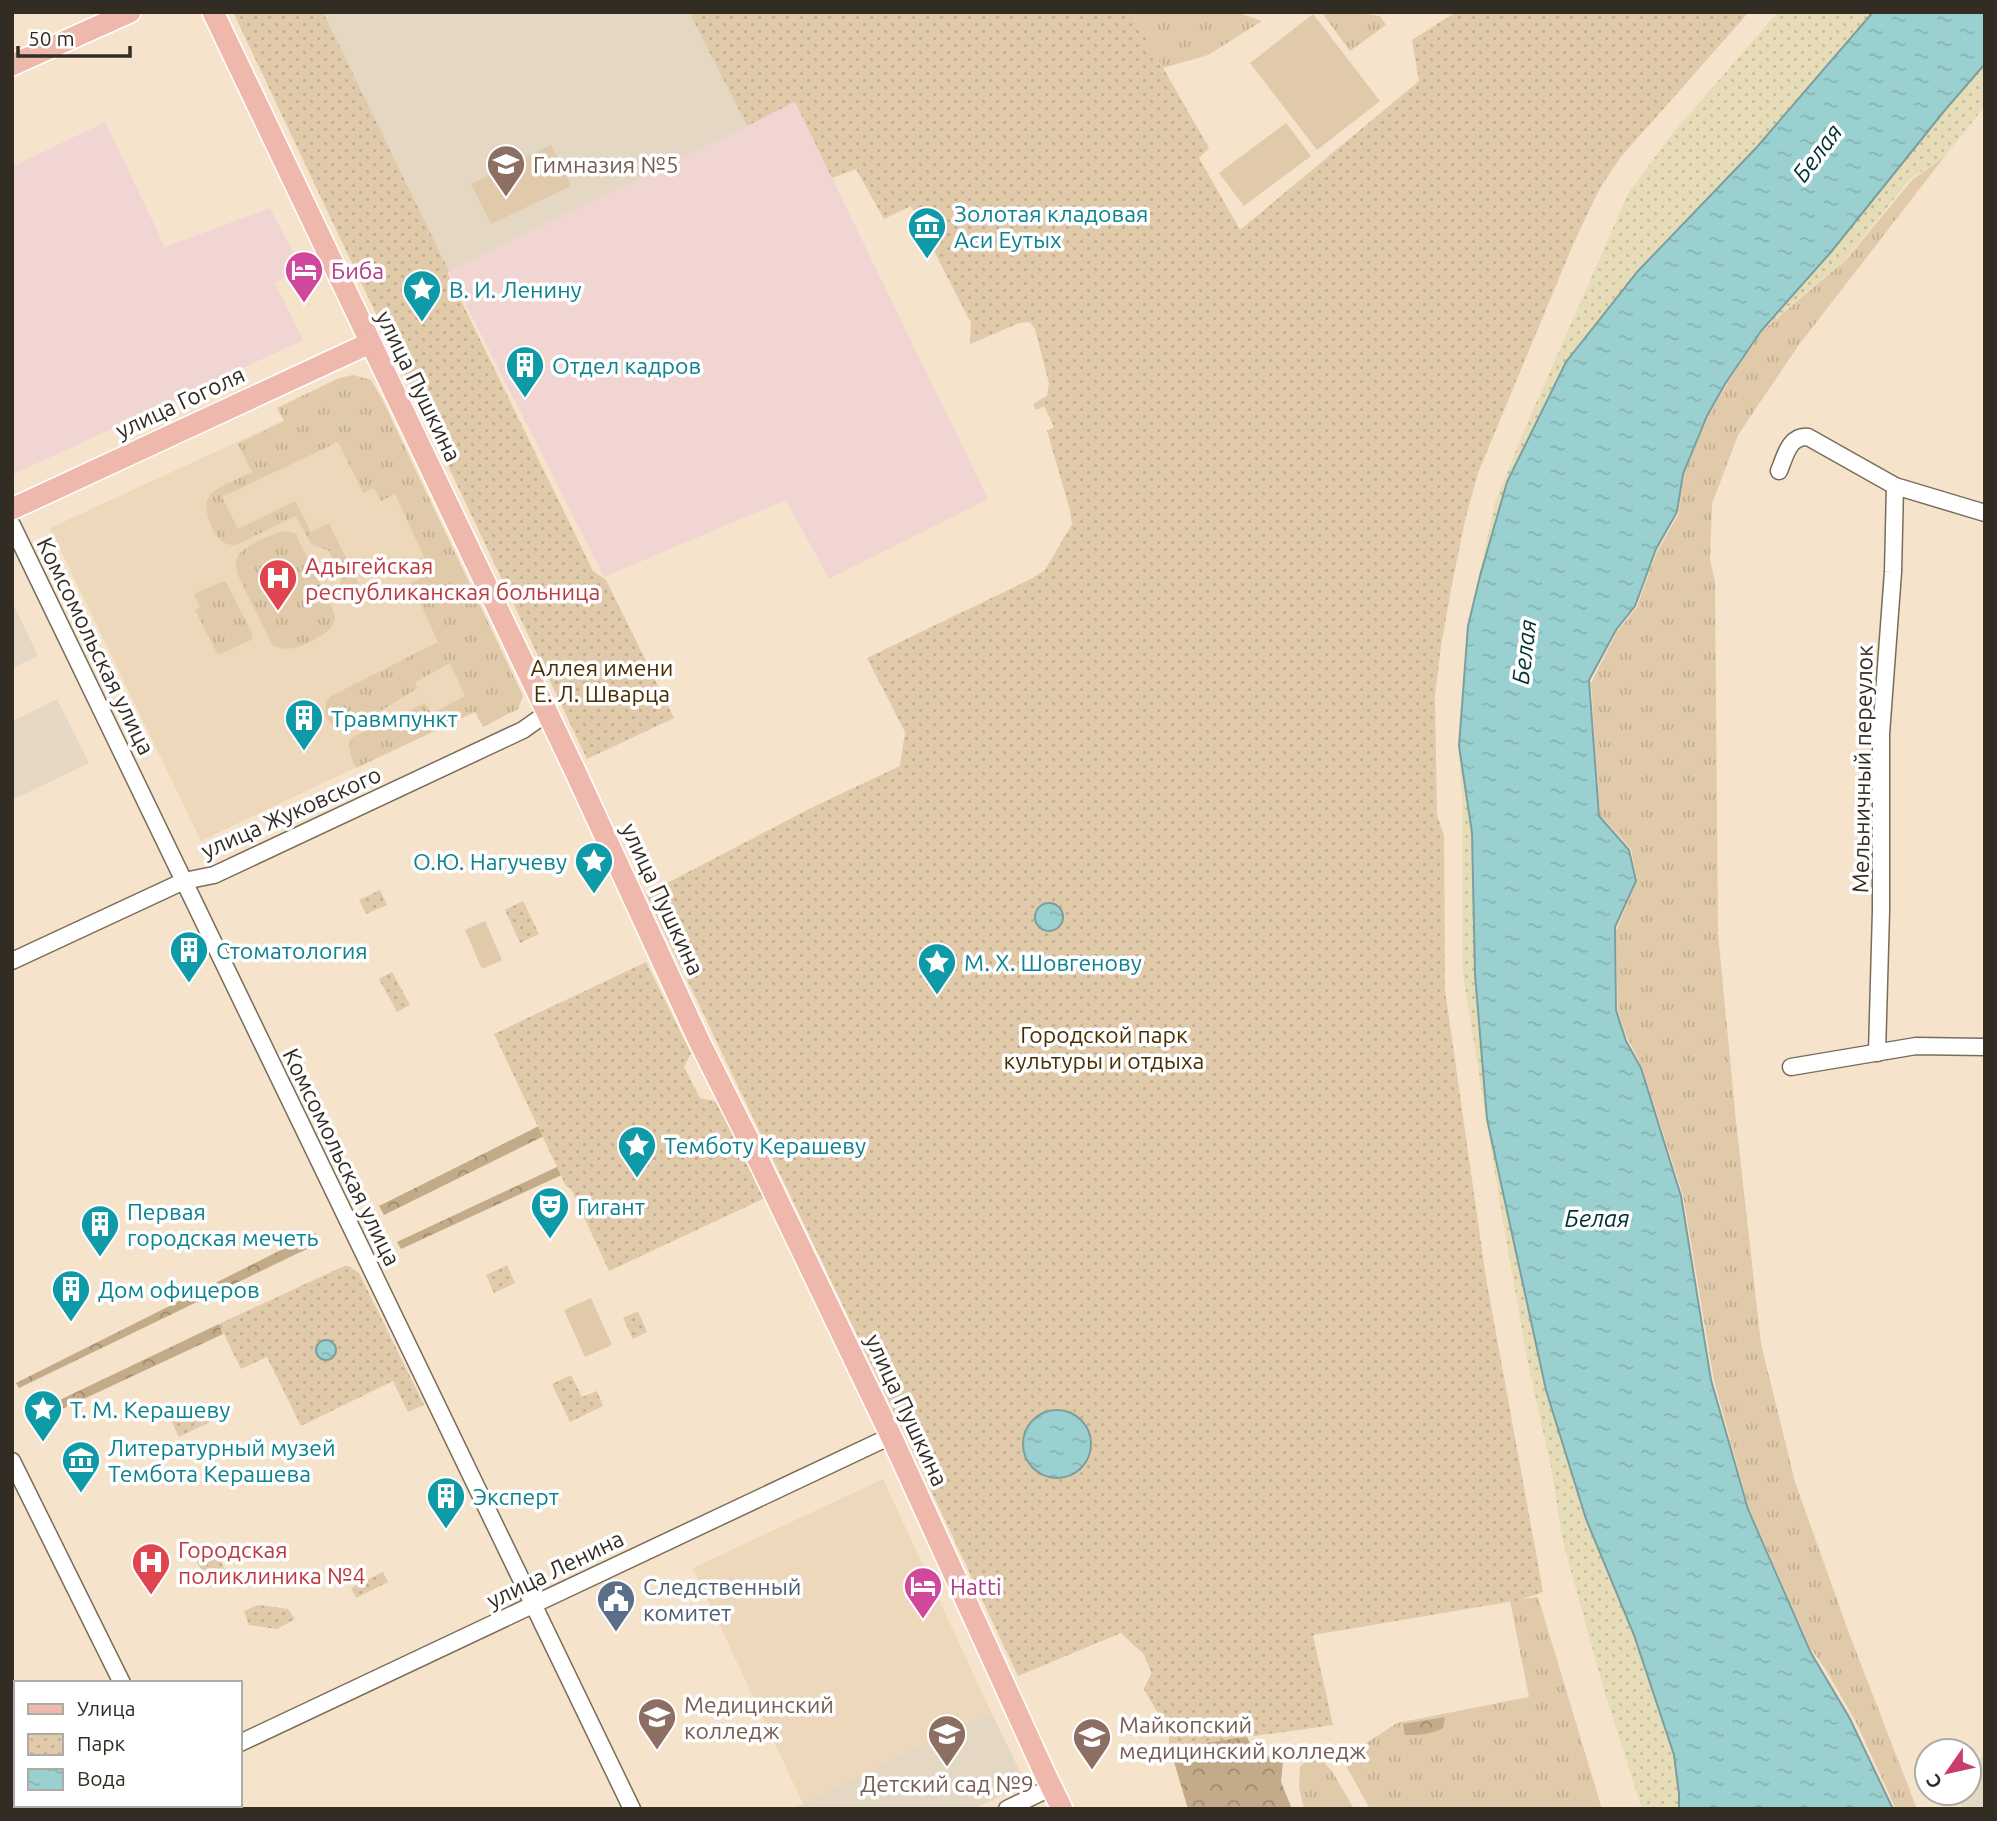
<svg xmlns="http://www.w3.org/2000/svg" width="1997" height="1821" font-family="Ubuntu,sans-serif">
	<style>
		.built { fill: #eed8bb }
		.industrial { fill: #f0d5d3 }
		.education { fill: #e4d7c4 }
		.grass { fill: url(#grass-tufts) }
		.forest { fill: url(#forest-crowns) }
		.sand { fill: url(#sand-dots) }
		.park { fill: url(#park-dots) }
		.garden { fill: #e1caaa }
		.water { fill: url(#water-ripples); stroke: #7c9f9d; stroke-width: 2 }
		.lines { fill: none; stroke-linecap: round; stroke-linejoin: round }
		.minor-casing { stroke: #7b6c58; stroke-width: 19 }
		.major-casing { stroke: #fff; stroke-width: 24 }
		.minor { stroke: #fff; stroke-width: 16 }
		.major { stroke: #efb8ac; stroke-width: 21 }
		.labels { text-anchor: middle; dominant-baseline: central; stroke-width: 7; stroke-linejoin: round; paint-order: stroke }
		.education-label { font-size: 23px; fill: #785e54; stroke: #fff; text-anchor: start }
		.culture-label { font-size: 23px; fill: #0d838f; stroke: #fff; text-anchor: start }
		.hotel-label { font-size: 23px; fill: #b23c85; stroke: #fff; text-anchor: start }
		.street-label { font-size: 23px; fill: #322c23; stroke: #fff }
		.health-label { font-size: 23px; fill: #be3a42; stroke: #fff; text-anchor: start }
		.park-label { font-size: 23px; fill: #492f02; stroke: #fff }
		.service-label { font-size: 23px; fill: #4e5e75; stroke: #fff; text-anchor: start }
		.water-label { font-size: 24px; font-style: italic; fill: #003334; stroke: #fff }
	</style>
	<defs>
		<pattern id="grass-tufts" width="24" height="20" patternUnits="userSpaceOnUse" patternTransform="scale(1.75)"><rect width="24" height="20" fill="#e1caaa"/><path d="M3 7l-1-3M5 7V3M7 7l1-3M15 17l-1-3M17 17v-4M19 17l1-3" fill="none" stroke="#c2ae92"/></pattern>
		<pattern id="forest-crowns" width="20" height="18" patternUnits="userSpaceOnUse" patternTransform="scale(1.75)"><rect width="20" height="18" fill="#c3aa88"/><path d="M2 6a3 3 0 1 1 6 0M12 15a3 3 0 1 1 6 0" fill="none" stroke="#9f8b6f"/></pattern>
		<pattern id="sand-dots" width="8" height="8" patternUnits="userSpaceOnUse" patternTransform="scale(1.75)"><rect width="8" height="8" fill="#e6ddb8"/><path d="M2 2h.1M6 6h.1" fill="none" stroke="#c6be9e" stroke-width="1.8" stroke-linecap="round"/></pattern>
		<pattern id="park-dots" width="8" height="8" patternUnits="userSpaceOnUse" patternTransform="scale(1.75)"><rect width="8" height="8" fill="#e1caaa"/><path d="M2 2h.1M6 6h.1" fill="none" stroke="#c2ae92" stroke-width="1.8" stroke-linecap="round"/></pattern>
		<pattern id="water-ripples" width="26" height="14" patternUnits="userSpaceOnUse" patternTransform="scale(1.75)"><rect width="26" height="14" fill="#9bd0d1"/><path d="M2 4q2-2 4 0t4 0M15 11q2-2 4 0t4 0" fill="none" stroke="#86b3b3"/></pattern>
	</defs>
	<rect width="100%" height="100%" fill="#f5e3cc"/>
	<g class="built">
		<polygon points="354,388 508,695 201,841 50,528"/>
		<polygon points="883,1479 991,1712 803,1804 693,1568"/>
	</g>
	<g class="industrial">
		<polygon points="795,102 988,499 829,579 786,500 604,577 449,271"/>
		<polygon points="105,122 165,247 270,208 301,268 275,283 303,340 12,475 12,167"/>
	</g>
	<g class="education">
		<polygon points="323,12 689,12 747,126 449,271"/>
		<polygon points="12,601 38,656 12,668"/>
		<polygon points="57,699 89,763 12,800 12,722"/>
		<polygon points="991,1712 1026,1784 974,1809 792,1809"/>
		<polygon points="1985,1756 1985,1809 1963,1809 1957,1793 1969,1793 1969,1765"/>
	</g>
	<g class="grass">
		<polygon points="1131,12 1236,12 1262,21 1208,55 1163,68"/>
		<polygon points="1352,12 1380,16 1386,25 1350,51 1322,13"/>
		<polygon points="1945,156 1798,346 1738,435 1712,504 1710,559 1715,582 1718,934 1736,1121 1761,1344 1795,1482 1850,1636 1917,1809 1896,1809 1856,1722 1826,1670 1811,1649 1749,1508 1714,1381 1683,1195 1642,1067 1626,1035 1618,1011 1616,931 1637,880 1631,849 1600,815 1591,683 1617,632 1637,607 1656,554 1679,513 1683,477 1708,417 1728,382 1762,331 1846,260 1912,180"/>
		<path d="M 353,375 L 371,380 L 382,399 L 523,696 L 518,709 L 483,727 L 475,712 L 356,768 C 351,757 347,749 351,738 L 425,703 L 431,714 L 465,696 L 450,663 L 415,682 L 418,688 C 399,699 353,732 334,728 L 325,715 L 326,701 L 331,696 L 438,642 L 411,583 L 431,572 L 395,494 L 381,501 L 374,488 L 363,493 L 338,442 L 222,497 L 238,529 L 295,501 L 311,532 L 329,523 L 362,590 L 344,599 L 340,590 L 341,576 L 329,551 L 311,544 L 296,516 L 236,545 C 233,545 228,545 225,543 C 214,539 202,509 208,498 C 213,488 241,478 252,472 L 238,444 L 284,421 L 277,408 L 339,378 Z"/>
		<path d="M 283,531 L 295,533 L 332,608 C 335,614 336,619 333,625 C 329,633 304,646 294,648 C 287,650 278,648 272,645 L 237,573 C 236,567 235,561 238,556 C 242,547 273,534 283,531 Z"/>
		<polygon points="221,582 226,582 253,635 251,640 218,655 195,610 200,607 194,594"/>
		<polygon points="1538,1597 1602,1809 1370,1809 1344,1762 1368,1742 1397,1723 1529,1697 1510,1601"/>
		<polygon points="1314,1753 1332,1771 1354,1809 1304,1809 1299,1788 1300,1767"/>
	</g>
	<g class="forest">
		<polygon points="675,1071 384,1215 379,1206 539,1126"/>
		<polygon points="691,1104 696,1113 401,1249 397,1242"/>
		<polygon points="315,1233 321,1242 19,1388 16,1383"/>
		<polygon points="219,1324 223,1334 47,1416 43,1408"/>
		<polygon points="1121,1633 1236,1715 1255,1753 1283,1761 1281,1782 1292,1809 1188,1809 1170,1748 1169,1731 1144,1689 1152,1673 1144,1654"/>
		<path d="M 1445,1717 L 1443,1728 C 1430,1735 1419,1735 1405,1735 L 1403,1724 Z"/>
	</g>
	<g class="sand">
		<polygon points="1778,12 1873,12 1757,147 1638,271 1480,576 1468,626 1495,503 1523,433 1629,192 1673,133"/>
		<polygon points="1985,64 1985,106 1946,155 1910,179 1844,261 1761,331 1831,252 1945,110"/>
		<polygon points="1459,746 1472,833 1634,1635 1674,1755 1679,1794 1679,1809 1642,1809 1604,1690 1563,1542 1551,1467 1527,1359 1499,1198 1463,975 1462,797"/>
	</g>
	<g class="park">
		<polygon points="233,12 323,12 449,271 448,274 593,571 606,580 674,718 587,759"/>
		<polygon points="689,12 1131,12 1209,148 1199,158 1240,230 1419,81 1412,40 1456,12 1749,12 1620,158 1600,188 1574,242 1478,473 1466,516 1452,584 1441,646 1435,696 1437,815 1444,835 1445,990 1486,1278 1543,1592 1520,1600 1313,1635 1333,1725 1170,1748 1169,1731 1144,1689 1152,1674 1144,1654 1121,1633 1018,1676 905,1435 646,894 815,806 900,766 905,732 867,658 1031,579 1045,570 1072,524 1070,510 1047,431 1054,427 1044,406 1036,410 1033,404 1047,396 1049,383 1035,329 1030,322 1019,323 970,344 971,323 911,206 884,219 856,169 832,178 795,102 747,126"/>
		<polygon points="380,890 387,905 366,914 359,900"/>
		<polygon points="523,901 539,934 520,943 505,910"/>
		<polygon points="646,962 691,1053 684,1067 700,1098 719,1102 765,1198 609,1271 571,1189 566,1186 494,1034"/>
		<polygon points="392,972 410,1005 397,1012 379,979"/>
		<polygon points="507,1265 515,1283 494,1293 486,1275"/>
		<polygon points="344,1266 349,1266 359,1273 424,1405 408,1412 393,1381 301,1426 267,1357 241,1369 219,1324"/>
		<polygon points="638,1311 647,1332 633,1339 623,1318"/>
		<polygon points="571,1375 582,1397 597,1391 603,1406 570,1422 552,1384"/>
		<polygon points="203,1406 210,1422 179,1437 171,1421"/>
		<polygon points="211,1543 229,1577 210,1587 196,1560 198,1549"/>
		<polygon points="383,1572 388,1582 356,1598 351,1588"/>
		<polygon points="258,1605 288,1609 295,1619 277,1629 249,1625 244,1611"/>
	</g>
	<g class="garden">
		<polygon points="1313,14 1380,101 1317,150 1250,63"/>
		<polygon points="1286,123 1311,156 1244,206 1219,173"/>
		<polygon points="551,145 571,186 491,224 471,184"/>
		<polygon points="485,921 502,960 482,969 465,930"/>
		<polygon points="591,1298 612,1345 585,1357 564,1310"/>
	</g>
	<g class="water">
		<polygon points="1873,12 1985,12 1985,64 1945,110 1831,252 1761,331 1725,384 1707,416 1683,474 1677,512 1656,549 1635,606 1616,630 1589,680 1599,816 1629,850 1636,881 1615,927 1616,1010 1626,1041 1641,1068 1681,1196 1711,1380 1748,1509 1811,1653 1849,1717 1893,1809 1679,1809 1679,1794 1674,1755 1634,1635 1586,1519 1546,1390 1487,1119 1475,974 1472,833 1459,746 1468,626 1480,576 1507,482 1566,362 1638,271 1757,147"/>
		<circle cx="1049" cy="917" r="14"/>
		<circle cx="326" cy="1350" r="10"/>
		<circle cx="1057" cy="1444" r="34"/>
	</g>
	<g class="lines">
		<g class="minor-casing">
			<g id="minor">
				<path d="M 1779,471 C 1785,457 1789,435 1808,437 L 1895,486 L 1985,513"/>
				<polyline points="12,525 632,1809"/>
				<polyline points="12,961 184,881 214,875 523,730 547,713"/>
				<polyline points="1877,1053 1881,911 1881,734 1893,572 1895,486"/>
				<polyline points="1791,1067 1916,1046 1985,1047"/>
				<polyline points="12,1461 122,1683"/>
				<polyline points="240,1743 891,1436"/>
				<polyline points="182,1805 183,1809"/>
				<polyline points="103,1809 110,1805"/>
				<polyline points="1007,1809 1052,1787"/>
			</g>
		</g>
		<g class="major-casing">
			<g id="major">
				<polyline points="213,12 575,771 700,1043 754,1151 891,1436 1045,1774 1062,1809"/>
				<polyline points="12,65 130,12"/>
				<polyline points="12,509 370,343"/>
			</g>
		</g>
		<use href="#minor" class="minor"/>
		<use href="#major" class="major"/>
	</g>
	<defs>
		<g id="school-pin" transform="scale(2.0125)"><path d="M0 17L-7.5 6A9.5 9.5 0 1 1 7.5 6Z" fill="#8d6e63" stroke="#fff"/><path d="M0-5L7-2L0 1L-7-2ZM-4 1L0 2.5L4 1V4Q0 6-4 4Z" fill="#fff"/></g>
		<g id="museum-pin" transform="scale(2.0125)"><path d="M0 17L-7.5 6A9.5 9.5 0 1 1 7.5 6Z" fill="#0f9aa8" stroke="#fff"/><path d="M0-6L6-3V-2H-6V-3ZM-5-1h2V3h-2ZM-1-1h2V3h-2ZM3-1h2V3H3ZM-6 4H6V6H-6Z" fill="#fff"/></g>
		<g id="hotel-pin" transform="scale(2.0125)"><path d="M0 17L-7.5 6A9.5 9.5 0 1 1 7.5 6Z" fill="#d1479c" stroke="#fff"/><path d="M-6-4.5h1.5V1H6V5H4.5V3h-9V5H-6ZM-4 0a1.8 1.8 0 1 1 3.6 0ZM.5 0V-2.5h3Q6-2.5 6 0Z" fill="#fff"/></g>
		<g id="sight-pin" transform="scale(2.0125)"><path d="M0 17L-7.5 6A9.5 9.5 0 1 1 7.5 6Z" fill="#0f9aa8" stroke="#fff"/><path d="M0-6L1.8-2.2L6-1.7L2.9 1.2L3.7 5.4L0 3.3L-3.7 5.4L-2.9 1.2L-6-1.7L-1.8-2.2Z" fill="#fff"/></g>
		<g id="building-pin" transform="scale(2.0125)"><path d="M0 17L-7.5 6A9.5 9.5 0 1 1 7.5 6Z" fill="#0f9aa8" stroke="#fff"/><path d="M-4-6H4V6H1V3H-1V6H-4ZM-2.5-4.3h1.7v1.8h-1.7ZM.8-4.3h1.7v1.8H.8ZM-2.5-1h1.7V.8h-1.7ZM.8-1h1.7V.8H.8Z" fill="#fff"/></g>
		<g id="hospital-pin" transform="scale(2.0125)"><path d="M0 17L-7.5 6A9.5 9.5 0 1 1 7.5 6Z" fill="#e0444e" stroke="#fff"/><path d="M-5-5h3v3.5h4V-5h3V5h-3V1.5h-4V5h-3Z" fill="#fff"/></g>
		<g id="theatre-pin" transform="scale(2.0125)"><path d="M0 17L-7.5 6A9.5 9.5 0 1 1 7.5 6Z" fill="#0f9aa8" stroke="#fff"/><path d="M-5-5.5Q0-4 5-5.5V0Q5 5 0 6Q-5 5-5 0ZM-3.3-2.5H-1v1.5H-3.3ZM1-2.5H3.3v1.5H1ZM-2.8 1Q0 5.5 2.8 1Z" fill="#fff"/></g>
		<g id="civic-pin" transform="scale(2.0125)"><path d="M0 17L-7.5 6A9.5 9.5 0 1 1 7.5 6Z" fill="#5c6f8a" stroke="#fff"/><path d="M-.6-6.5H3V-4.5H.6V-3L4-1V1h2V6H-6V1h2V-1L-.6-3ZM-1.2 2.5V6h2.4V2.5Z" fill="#fff"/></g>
		<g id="university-pin" transform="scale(2.0125)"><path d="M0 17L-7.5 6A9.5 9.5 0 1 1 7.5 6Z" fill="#8d6e63" stroke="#fff"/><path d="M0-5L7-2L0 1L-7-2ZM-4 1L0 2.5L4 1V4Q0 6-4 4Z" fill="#fff"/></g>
	</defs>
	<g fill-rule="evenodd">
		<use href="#school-pin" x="506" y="164"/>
		<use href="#museum-pin" x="927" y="226"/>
		<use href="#hotel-pin" x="304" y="270"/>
		<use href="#sight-pin" x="422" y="289"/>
		<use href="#building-pin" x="525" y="365"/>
		<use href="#hospital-pin" x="278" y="578"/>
		<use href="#building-pin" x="304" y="718"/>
		<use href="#sight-pin" x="594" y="861"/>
		<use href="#building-pin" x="189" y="950"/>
		<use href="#sight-pin" x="937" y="962"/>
		<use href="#sight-pin" x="637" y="1145"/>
		<use href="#theatre-pin" x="550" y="1206"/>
		<use href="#building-pin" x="100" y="1224"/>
		<use href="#building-pin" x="71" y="1289"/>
		<use href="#sight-pin" x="43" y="1409"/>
		<use href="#museum-pin" x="81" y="1460"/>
		<use href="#building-pin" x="446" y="1496"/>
		<use href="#hospital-pin" x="151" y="1562"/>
		<use href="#hotel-pin" x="923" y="1586"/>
		<use href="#civic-pin" x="616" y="1599"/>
		<use href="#university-pin" x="657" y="1717"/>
		<use href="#school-pin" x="947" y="1734"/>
		<use href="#university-pin" x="1092" y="1737"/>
	</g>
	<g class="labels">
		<g class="education-label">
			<text x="533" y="164">Гимназия №5</text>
			<text x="684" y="1704">Медицинский<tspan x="684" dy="26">колледж</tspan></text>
			<text x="1119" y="1724">Майкопский<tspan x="1119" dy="26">медицинский колледж</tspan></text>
			<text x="947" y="1783" text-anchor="middle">Детский сад №9</text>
		</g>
		<g class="culture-label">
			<text x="954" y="213">Золотая кладовая<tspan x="954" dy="26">Аси Еутых</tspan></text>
			<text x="449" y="289">В. И. Ленину</text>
			<text x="552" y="365">Отдел кадров</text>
			<text x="331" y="718">Травмпункт</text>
			<text x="567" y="861" text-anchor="end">О.Ю. Нагучеву</text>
			<text x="216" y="950">Стоматология</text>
			<text x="964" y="962">М. Х. Шовгенову</text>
			<text x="664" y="1145">Темботу Керашеву</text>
			<text x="577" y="1206">Гигант</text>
			<text x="127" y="1211">Первая<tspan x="127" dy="26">городская мечеть</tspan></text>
			<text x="98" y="1289">Дом офицеров</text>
			<text x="70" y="1409">Т. М. Керашеву</text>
			<text x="108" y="1447">Литературный музей<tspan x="108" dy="26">Тембота Керашева</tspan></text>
			<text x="473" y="1496">Эксперт</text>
		</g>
		<g class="hotel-label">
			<text x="331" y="270">Биба</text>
			<text x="950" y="1586">Hatti</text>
		</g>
		<g class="street-label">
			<text transform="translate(419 386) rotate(64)">улица Пушкина</text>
			<text transform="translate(180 402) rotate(-25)">улица Гоголя</text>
			<text transform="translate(96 646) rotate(64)">Комсомольская улица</text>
			<text transform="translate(1862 769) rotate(-89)">Мельничный переулок</text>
			<text transform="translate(291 812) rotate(-24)">улица Жуковского</text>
			<text transform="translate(663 899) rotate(65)">улица Пушкина</text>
			<text transform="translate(342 1157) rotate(64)">Комсомольская улица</text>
			<text transform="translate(907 1410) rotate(65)">улица Пушкина</text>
			<text transform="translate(555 1569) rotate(-26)">улица Ленина</text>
		</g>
		<g class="health-label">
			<text x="305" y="565">Адыгейская<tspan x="305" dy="26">республиканская больница</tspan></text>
			<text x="178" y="1549">Городская<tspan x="178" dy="26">поликлиника №4</tspan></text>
		</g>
		<g class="park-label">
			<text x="602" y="667">Аллея имени<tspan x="602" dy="26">Е. Л. Шварца</tspan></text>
			<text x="1104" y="1034">Городской парк<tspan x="1104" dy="26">культуры и отдыха</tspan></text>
		</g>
		<g class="service-label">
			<text x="643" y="1586">Следственный<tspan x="643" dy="26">комитет</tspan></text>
		</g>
		<g class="water-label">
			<text transform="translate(1817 153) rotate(-53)">Белая</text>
			<text transform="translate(1524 652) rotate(-83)">Белая</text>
			<text x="1597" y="1218">Белая</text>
		</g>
	</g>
	<rect width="1997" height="1821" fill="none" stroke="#322c23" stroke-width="28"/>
	<rect x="14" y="1681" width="228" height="126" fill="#ffffff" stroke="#adaba7" stroke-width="2"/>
	<rect x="28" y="1704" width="35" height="10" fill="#efb8ac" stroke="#adaba7" stroke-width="2"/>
	<text x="77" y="1716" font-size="21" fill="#322c23">Улица</text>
	<rect x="28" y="1734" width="35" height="21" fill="url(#park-dots)" stroke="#adaba7" stroke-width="2"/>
	<text x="77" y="1751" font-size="21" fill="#322c23">Парк</text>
	<rect x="28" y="1769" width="35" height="21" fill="url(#water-ripples)" stroke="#adaba7" stroke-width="2"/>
	<text x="77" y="1786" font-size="21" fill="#322c23">Вода</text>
	<g transform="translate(1948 1772) rotate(236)"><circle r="33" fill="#ffffff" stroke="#adaba7" stroke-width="2"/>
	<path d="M0-5L12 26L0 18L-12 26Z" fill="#ca3e6e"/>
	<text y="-10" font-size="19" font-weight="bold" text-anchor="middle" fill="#322c23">С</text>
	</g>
	<path d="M18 46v10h112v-10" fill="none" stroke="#322c23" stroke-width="3.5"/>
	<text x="28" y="46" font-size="21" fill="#322c23" stroke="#ffffff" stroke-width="5" paint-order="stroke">50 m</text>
</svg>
